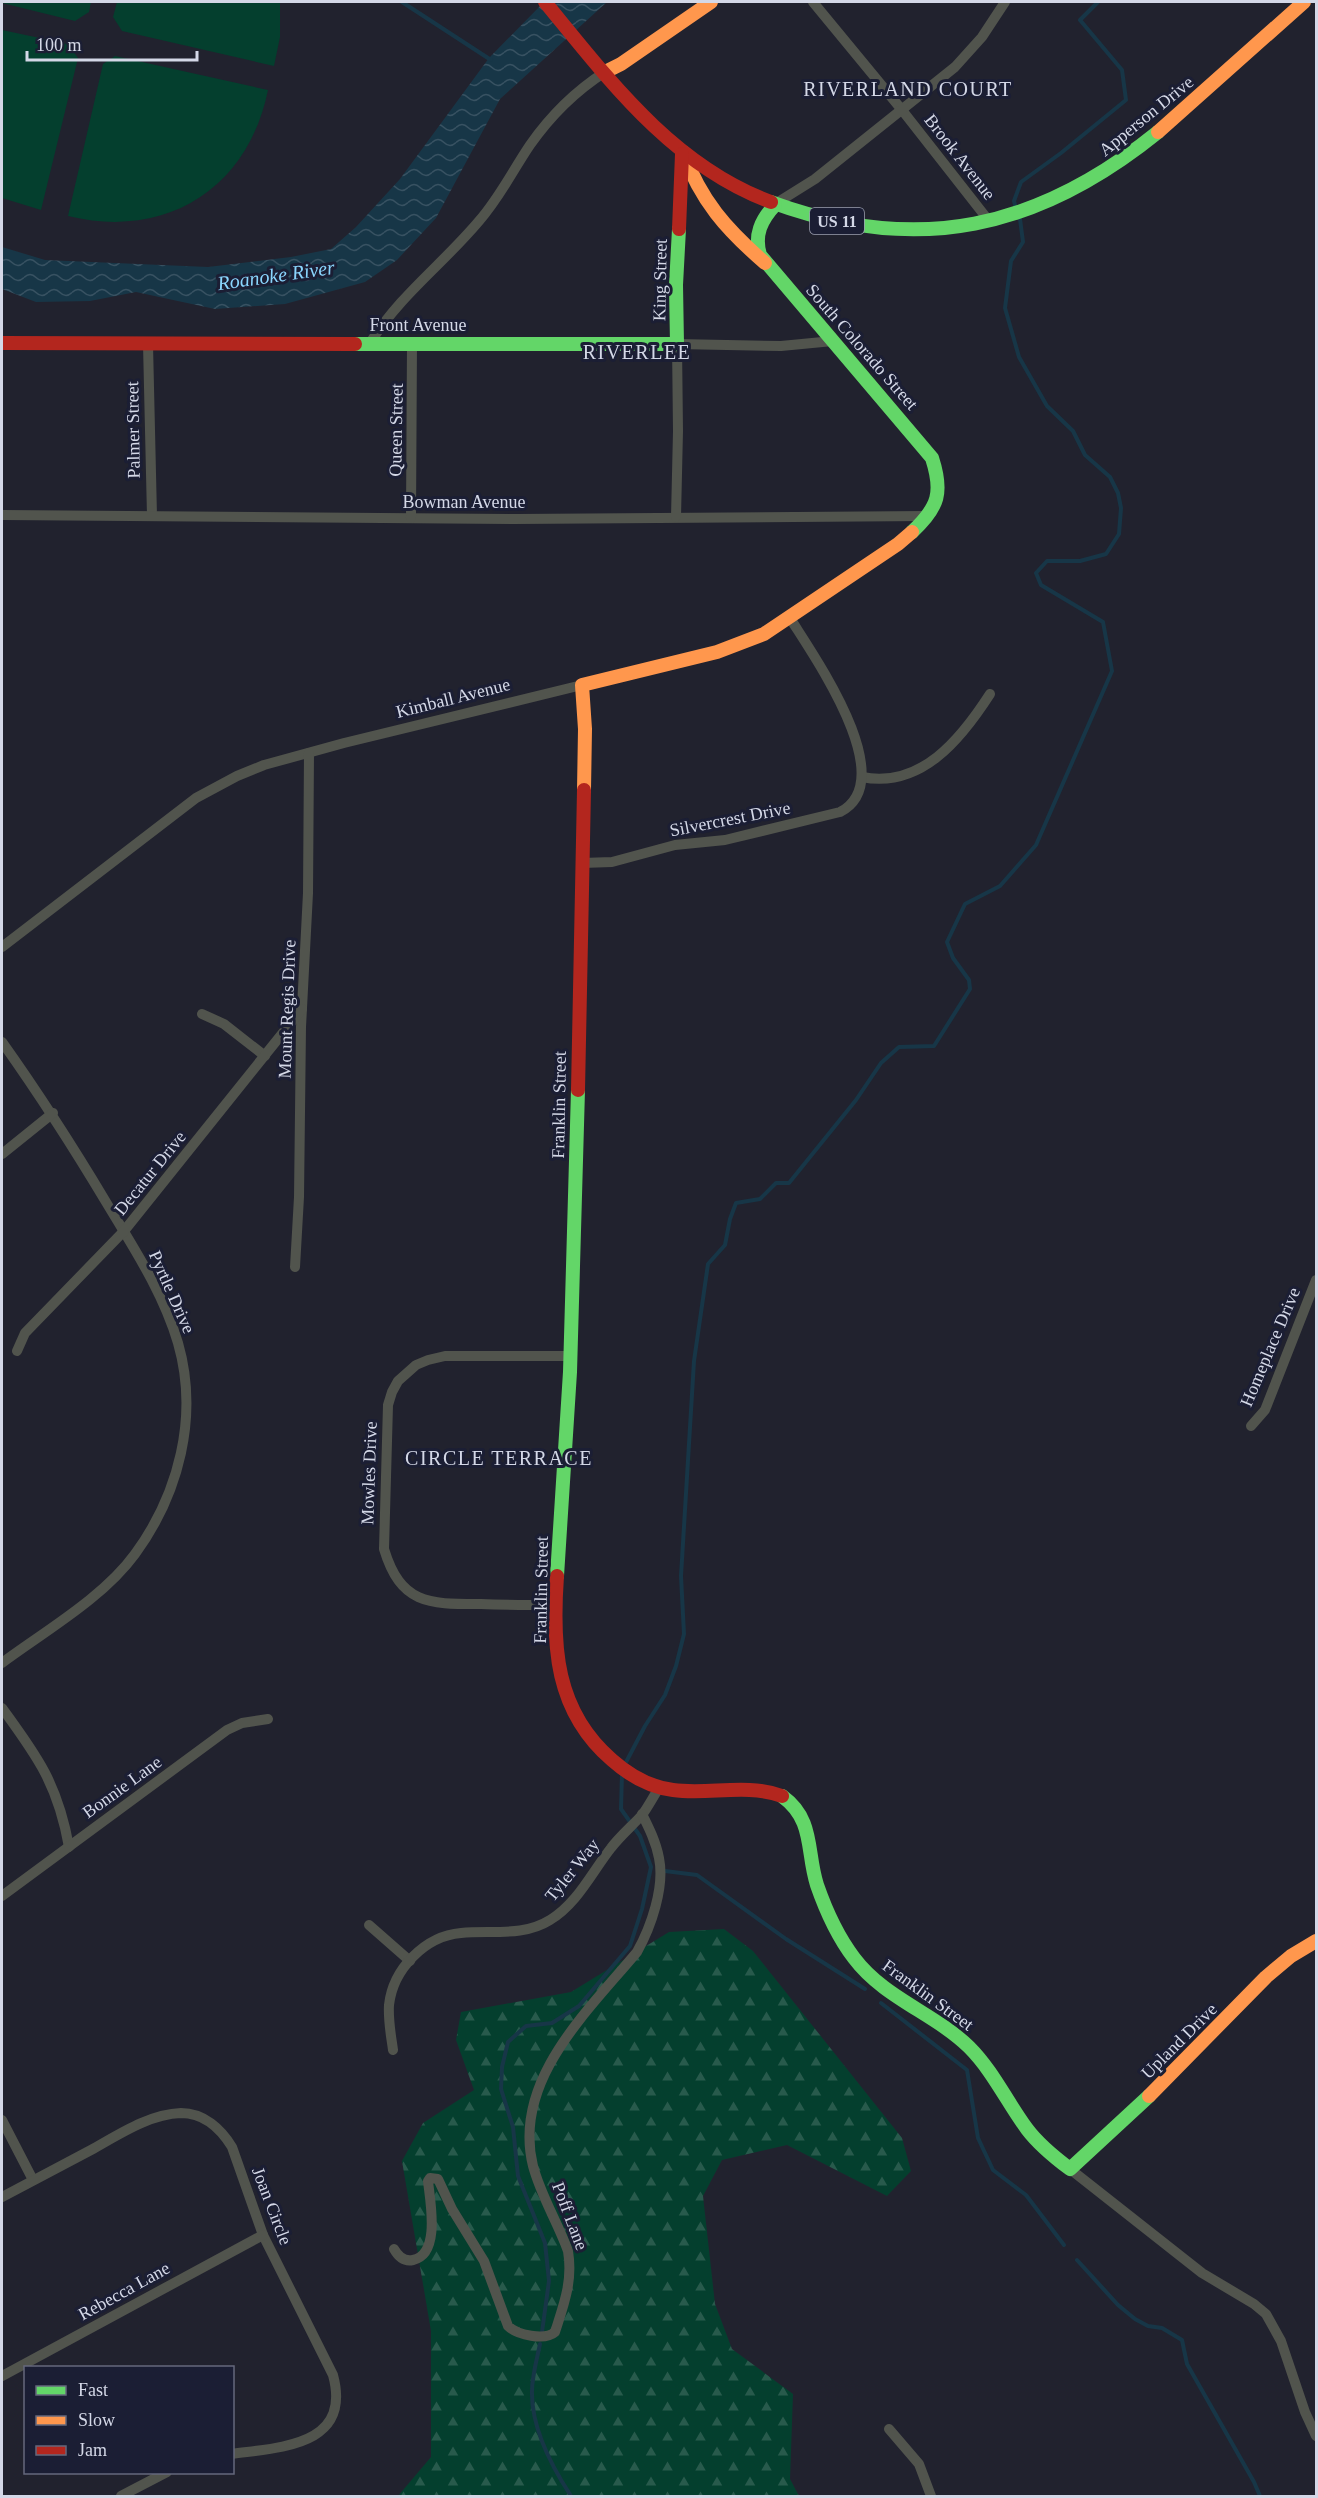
<svg xmlns="http://www.w3.org/2000/svg" width="1318" height="2498" font-family="Georgia,serif">
	<style>
		.grass { fill: #043f2e }
		.forest { fill: url(#forest-firs) }
		.water { fill: url(#water-waves) }
		.lines { fill: none; stroke-linecap: round; stroke-linejoin: round }
		.stream { stroke: #173647; stroke-width: 4 }
		.street { stroke: #51544d; stroke-width: 10 }
		.fast { stroke: #63d668; stroke-width: 14 }
		.slow { stroke: #ff974d; stroke-width: 14 }
		.jam { stroke: #b3261e; stroke-width: 14 }
		.labels { text-anchor: middle; dominant-baseline: central; stroke-width: 6; stroke-linejoin: round; paint-order: stroke }
		.shield { fill: #1b1e34; stroke: #9ca0b1; stroke-width: 1.5 }
		.shield-label { font-size: 16px; font-weight: bold; fill: #d4d8e7 }
		.street-label { font-size: 18px; fill: #d4d8e7; stroke: #1b1e34 }
		.neighbourhood-label { font-size: 20px; letter-spacing: 1.5px; fill: #d4d8e7; stroke: #1b1e34 }
		.water-label { font-size: 20px; font-style: italic; fill: #8ad5fd; stroke: #1b1e34 }
	</style>
	<defs>
		<pattern id="forest-firs" width="22" height="20" patternUnits="userSpaceOnUse" patternTransform="scale(1.5)"><rect width="22" height="20" fill="#043f2e"/><path d="M5 1l3.5 6h-7zM16 11l3.5 6h-7z" fill="#285a4c"/></pattern>
		<pattern id="water-waves" width="16" height="10" patternUnits="userSpaceOnUse" patternTransform="scale(1.5)"><rect width="16" height="10" fill="#173647"/><path d="M0 5q4-4 8 0t8 0" fill="none" stroke="#385262"/></pattern>
	</defs>
	<rect width="100%" height="100%" fill="#21222e"/>
	<g class="grass">
		<polygon points="2,2 91,2 89,12 75,21 2,3"/>
		<polygon points="117,2 280,2 280,37 274,66 122,31 113,17"/>
		<polygon points="2,30 68,44 78,58 41,210 2,198"/>
		<path d="M 115,56 L 268,90 C 248,189 166,240 68,216 L 103,64 Z"/>
	</g>
	<polygon class="forest" points="724,1929 753,1951 902,2138 911,2171 887,2196 787,2145 722,2160 703,2196 715,2304 732,2349 793,2394 790,2479 799,2496 398,2496 431,2457 431,2331 402,2161 423,2123 474,2090 456,2040 461,2012 571,1992 669,1932"/>
	<polygon class="water" points="544,2 607,2 500,99 436,218 397,260 365,282 285,304 215,309 136,292 90,301 36,302 2,289 2,247 45,260 208,267 291,257 331,249 356,227 400,179 489,58"/>
	<g class="lines">
		<g class="stream">
			<polyline points="402,2 491,60"/>
			<polyline points="1016,209 1014,201 1021,182 1061,153 1126,100 1122,70 1080,20 1098,2"/>
			<polyline points="624,1766 645,1726 665,1695 676,1666 684,1634 681,1576 694,1361 708,1264 725,1245 730,1219 736,1203 760,1199 776,1183 789,1183 856,1100 881,1063 899,1047 934,1046 970,989 969,980 953,958 947,942 965,904 1000,886 1036,845 1112,671 1103,622 1041,585 1036,573 1047,561 1080,561 1106,554 1119,534 1121,508 1118,493 1110,477 1085,455 1073,431 1047,406 1019,357 1005,308 1011,261 1023,242 1020,219"/>
			<polyline points="665,1871 697,1875 786,1939 865,1989"/>
			<polyline points="881,2003 967,2070 978,2138 993,2170 1026,2195 1064,2245"/>
			<polyline points="1077,2260 1118,2305 1135,2319 1148,2326 1162,2328 1182,2340 1187,2364 1254,2482 1260,2496"/>
			<polyline points="542,2332 549,2281 545,2243 518,2176 513,2127 501,2089 502,2067 508,2042 526,2026 552,2023 579,2006 630,1946 642,1909 651,1867 640,1836 621,1809 622,1773"/>
			<path d="M 540,2344 C 537,2359 532,2376 532,2391 C 531,2428 552,2467 571,2496"/>
		</g>
		<g class="street">
			<polyline points="813,2 902,110 989,221"/>
			<polyline points="775,204 815,179 955,67 982,37 1005,2"/>
			<path d="M 370,343 C 402,293 442,265 479,221 C 500,197 513,170 530,145 C 551,115 574,92 605,72"/>
			<polyline points="148,344 152,516"/>
			<polyline points="2,515 516,519 927,516"/>
			<polyline points="676,517 678,431 677,344 781,346 833,341"/>
			<polyline points="411,518 412,343"/>
			<path d="M 862,777 C 921,789 961,739 990,694"/>
			<path d="M 582,863 L 612,862 L 675,845 L 725,840 L 840,812 C 902,780 813,655 790,618"/>
			<polyline points="2,947 196,798 237,776 264,765 344,743 582,685"/>
			<polyline points="202,1014 224,1024 265,1056"/>
			<path d="M 2,1042 C 39,1094 73,1147 106,1202 C 133,1247 163,1292 178,1343 C 199,1416 179,1494 135,1554 C 103,1598 45,1631 2,1663"/>
			<polyline points="2,1154 53,1113"/>
			<polyline points="295,1267 299,1197 301,1027 308,893 309,753"/>
			<polyline points="17,1351 25,1333 124,1231 302,1009"/>
			<polyline points="1251,1426 1265,1410 1316,1280"/>
			<path d="M 555,1605 C 531,1605 506,1605 481,1604 C 429,1604 401,1605 384,1549 L 388,1405 L 392,1392 L 398,1381 L 416,1365 L 428,1360 L 445,1356 L 571,1356"/>
			<path d="M 2,1708 C 38,1757 58,1785 69,1847"/>
			<polyline points="2,1896 227,1730 242,1723 268,1719"/>
			<polyline points="369,1925 410,1961"/>
			<path d="M 393,2050 C 391,2035 388,2021 389,2005 C 393,1969 425,1936 461,1933 C 491,1930 523,1937 550,1920 C 577,1904 592,1872 611,1848 C 620,1836 632,1826 642,1815 C 648,1807 653,1797 659,1788"/>
			<polyline points="2,2120 33,2180"/>
			<polyline points="1070,2169 1202,2273 1254,2304 1266,2314 1281,2341 1305,2412 1316,2436"/>
			<path d="M 2,2197 C 32,2181 62,2165 91,2150 C 118,2135 149,2114 181,2113 C 204,2113 221,2129 232,2147 L 263,2235 L 333,2375 C 352,2446 281,2447 232,2454"/>
			<path d="M 394,2249 C 398,2256 404,2262 413,2260 C 441,2254 430,2201 428,2181 L 430,2178 L 438,2179 L 452,2209 L 484,2261 L 508,2326 C 517,2335 545,2341 555,2332 C 564,2304 573,2281 568,2251 C 558,2223 541,2196 533,2166 C 512,2081 587,2012 637,1952 C 651,1927 665,1887 659,1858 C 656,1842 649,1828 642,1814"/>
			<polyline points="2,2376 263,2235"/>
			<polyline points="889,2429 919,2464 931,2496"/>
			<polyline points="121,2496 167,2472"/>
		</g>
		<g class="fast">
			<path d="M 771,202 C 918,256 1038,229 1158,132"/>
			<path d="M 775,205 C 761,220 754,235 760,255 L 932,458 C 943,492 939,507 912,532"/>
			<polyline points="355,344 677,344 676,285 679,229"/>
			<polyline points="557,1576 570,1372 578,1090"/>
			<path d="M 782,1796 C 815,1820 806,1851 817,1885 C 826,1911 838,1937 854,1958 C 884,1998 934,2013 969,2047 C 993,2071 1007,2102 1027,2129 C 1039,2145 1054,2157 1070,2169 L 1149,2096"/>
		</g>
		<g class="slow">
			<polyline points="605,72 621,64 711,2"/>
			<polyline points="1158,132 1304,2"/>
			<path d="M 683,152 C 701,201 726,229 765,263"/>
			<polyline points="584,790 585,729 582,685 717,652 764,634 898,544 912,532"/>
			<polyline points="1149,2096 1266,1977 1291,1956 1316,1941"/>
		</g>
		<g class="jam">
			<path d="M 545,2 C 609,80 673,166 771,202"/>
			<polyline points="679,229 682,154"/>
			<polyline points="2,343 355,344"/>
			<polyline points="578,1090 584,790"/>
			<path d="M 557,1576 C 552,1646 555,1711 612,1760 C 630,1776 649,1787 673,1790 C 709,1795 746,1783 782,1796"/>
		</g>
	</g>
	<g class="labels">
		<rect class="shield" x="810" y="208" width="54" height="26" rx="4.5"/>
		<g class="shield-label">
			<text x="837" y="221">US 11</text>
		</g>
		<g class="street-label">
			<text transform="translate(1146 116) rotate(-39)">Apperson Drive</text>
			<text transform="translate(960 157) rotate(52)">Brook Avenue</text>
			<text transform="translate(660 280) rotate(-89)">King Street</text>
			<text x="418" y="325">Front Avenue</text>
			<text transform="translate(862 347) rotate(49)">South Colorado Street</text>
			<text transform="translate(133 430) rotate(-91)">Palmer Street</text>
			<text transform="translate(396 430) rotate(-89)">Queen Street</text>
			<text x="464" y="502">Bowman Avenue</text>
			<text transform="translate(453 698) rotate(-14)">Kimball Avenue</text>
			<text transform="translate(730 819) rotate(-11)">Silvercrest Drive</text>
			<text transform="translate(287 1009) rotate(-88)">Mount Regis Drive</text>
			<text transform="translate(559 1105) rotate(-89)">Franklin Street</text>
			<text transform="translate(150 1173) rotate(-51)">Decatur Drive</text>
			<text transform="translate(172 1292) rotate(66)">Pyrtle Drive</text>
			<text transform="translate(1270 1347) rotate(-67)">Homeplace Drive</text>
			<text transform="translate(369 1473) rotate(-88)">Mowles Drive</text>
			<text transform="translate(541 1590) rotate(-89)">Franklin Street</text>
			<text transform="translate(122 1787) rotate(-36)">Bonnie Lane</text>
			<text transform="translate(572 1870) rotate(-51)">Tyler Way</text>
			<text transform="translate(928 1995) rotate(36)">Franklin Street</text>
			<text transform="translate(1179 2041) rotate(-45)">Upland Drive</text>
			<text transform="translate(272 2206) rotate(69)">Joan Circle</text>
			<text transform="translate(570 2216) rotate(69)">Poff Lane</text>
			<text transform="translate(124 2291) rotate(-29)">Rebecca Lane</text>
		</g>
		<g class="neighbourhood-label">
			<text x="908" y="89">RIVERLAND COURT</text>
			<text x="637" y="352">RIVERLEE</text>
			<text x="499" y="1458">CIRCLE TERRACE</text>
		</g>
		<g class="water-label">
			<text transform="translate(276 275) rotate(-8)">Roanoke River</text>
		</g>
	</g>
	<rect width="1318" height="2498" fill="none" stroke="#d4d8e7" stroke-width="6"/>
	<rect x="24" y="2366" width="210" height="108" fill="#1b1e34" stroke="#65687c" stroke-width="1.5"/>
	<rect x="36" y="2386" width="30" height="9" fill="#63d668" stroke="#65687c" stroke-width="1.5"/>
	<text x="78" y="2396" font-size="18" fill="#d4d8e7">Fast</text>
	<rect x="36" y="2416" width="30" height="9" fill="#ff974d" stroke="#65687c" stroke-width="1.5"/>
	<text x="78" y="2426" font-size="18" fill="#d4d8e7">Slow</text>
	<rect x="36" y="2446" width="30" height="9" fill="#b3261e" stroke="#65687c" stroke-width="1.5"/>
	<text x="78" y="2456" font-size="18" fill="#d4d8e7">Jam</text>
	<path d="M27 51v9h170v-9" fill="none" stroke="#d4d8e7" stroke-width="3"/>
	<text x="36" y="51" font-size="18" fill="#d4d8e7" stroke="#1b1e34" stroke-width="4.5" paint-order="stroke">100 m</text>
</svg>
